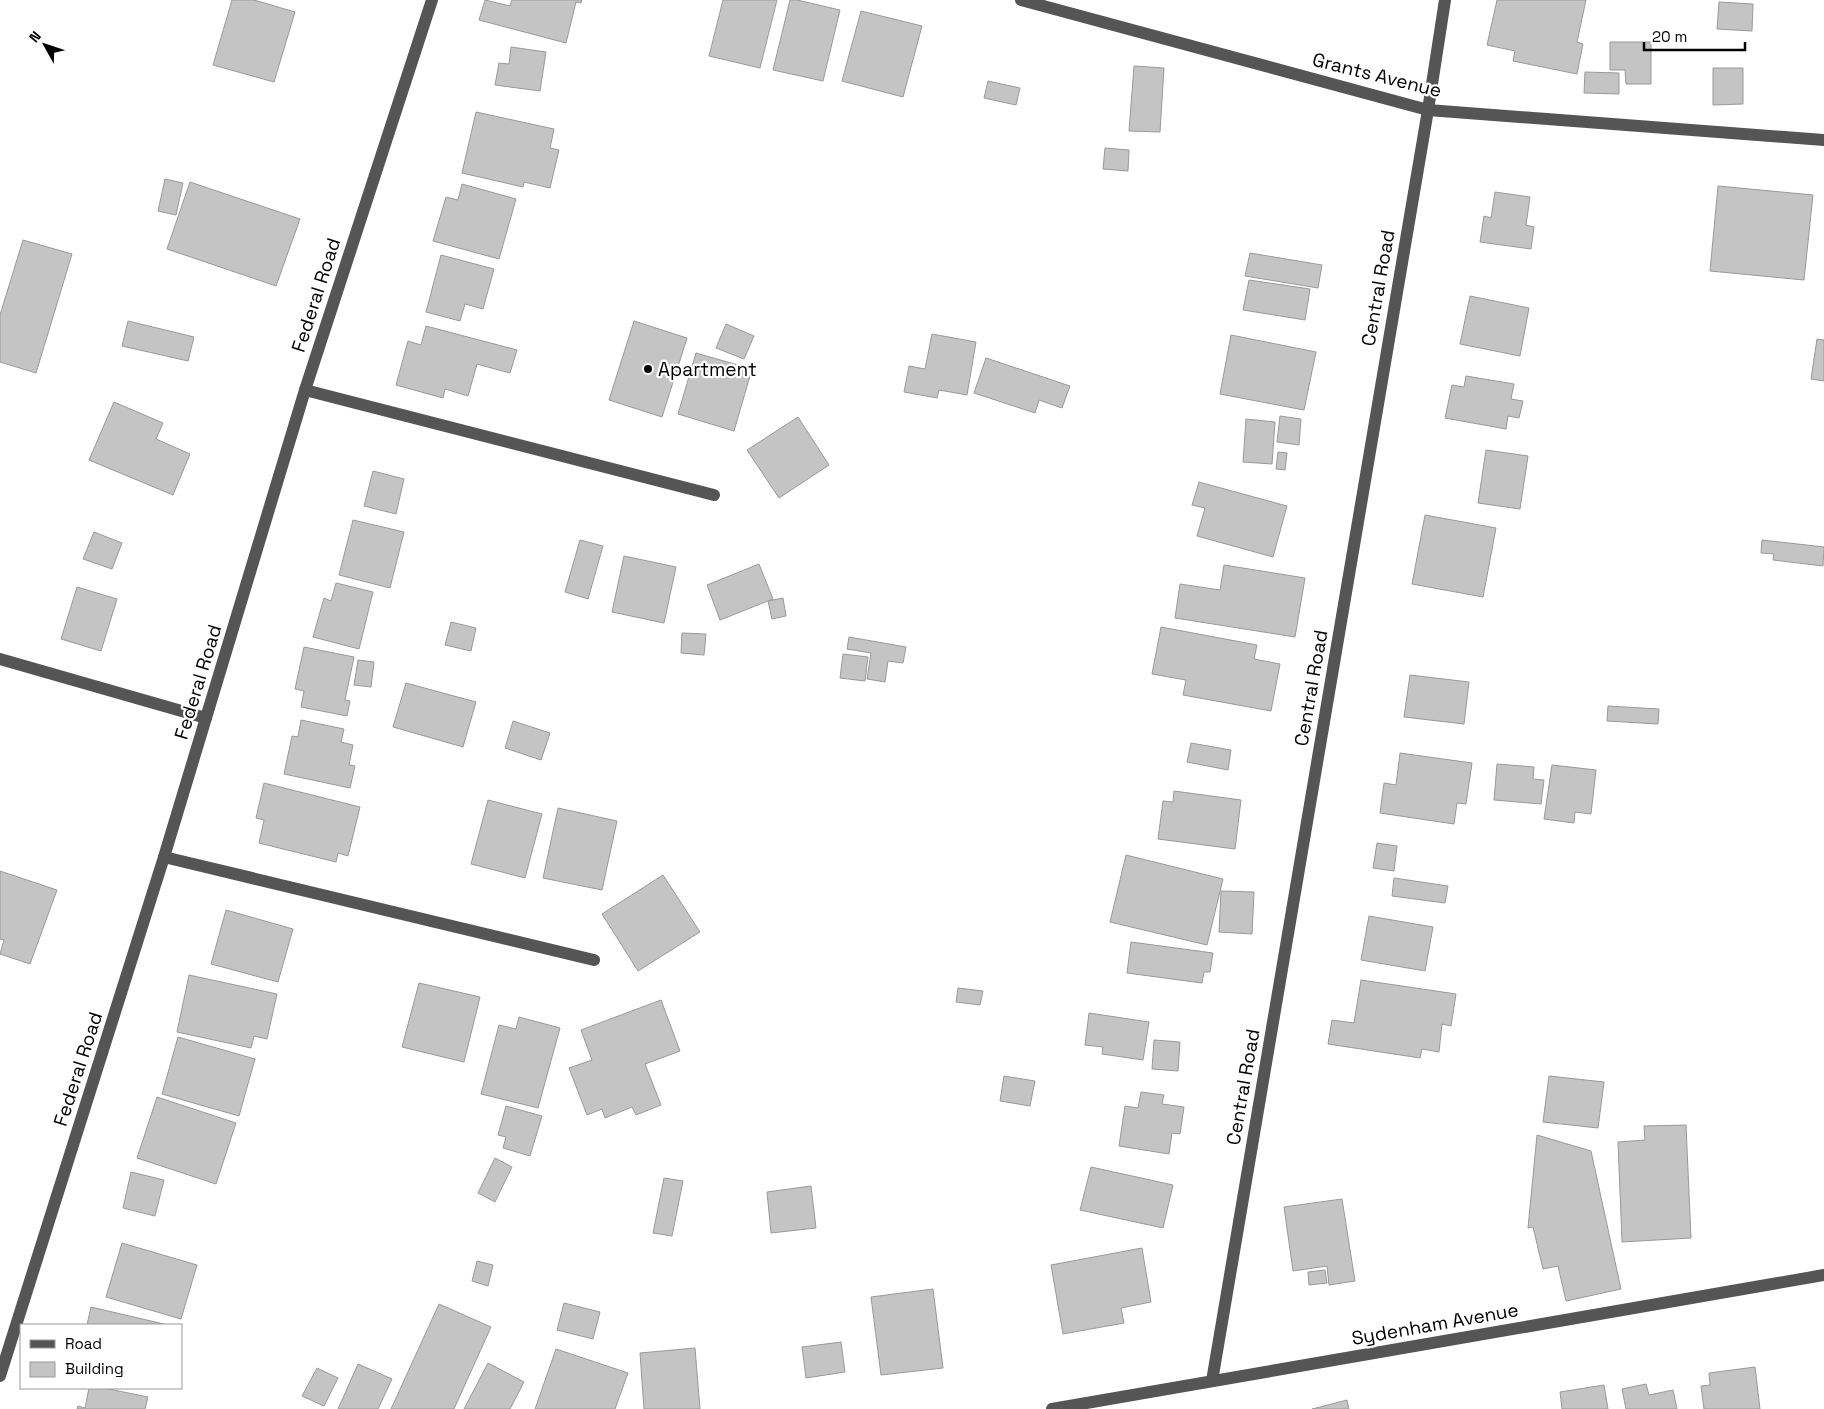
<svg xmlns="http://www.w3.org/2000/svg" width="1824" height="1409" font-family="'Space Grotesk',sans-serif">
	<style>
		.building { fill: #c4c4c4; stroke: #999 }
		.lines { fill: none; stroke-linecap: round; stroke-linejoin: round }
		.minor { stroke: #555; stroke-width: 12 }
		.poi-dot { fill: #000; stroke: #fff; stroke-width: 2 }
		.labels { text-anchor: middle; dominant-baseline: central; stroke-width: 4.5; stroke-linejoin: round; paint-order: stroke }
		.street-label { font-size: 19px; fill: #000; stroke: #fff }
		.poi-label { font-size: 19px; fill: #000; stroke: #fff; text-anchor: start }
	</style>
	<rect width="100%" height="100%" fill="#fff"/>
	<g class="building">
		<polygon points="232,0 254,0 295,12 274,82 213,65"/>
		<polygon points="485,0 510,6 512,0 582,0 581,3 576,2 566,43 479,20"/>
		<polygon points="723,0 777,0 760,68 709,56"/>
		<polygon points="790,0 797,0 840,10 823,81 773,70"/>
		<polygon points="1497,0 1586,0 1577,42 1583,44 1577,74 1513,61 1515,51 1487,45"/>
		<polygon points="1719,2 1753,4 1752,31 1717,29"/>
		<polygon points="861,11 922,26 903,97 842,81"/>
		<polygon points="1610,42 1651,42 1651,84 1626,84 1625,70 1610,70"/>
		<polygon points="511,47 546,52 540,91 495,85 499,63 509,64"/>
		<polygon points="1134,66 1164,68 1160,132 1129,131"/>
		<polygon points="1713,68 1743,68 1743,104 1713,105"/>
		<polygon points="1585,72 1619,73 1619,94 1584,93"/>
		<polygon points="988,81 1020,88 1016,105 984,98"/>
		<polygon points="476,112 554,129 550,148 559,150 550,188 524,182 523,187 462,173"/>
		<polygon points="1105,148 1129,150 1128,171 1103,169"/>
		<polygon points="165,179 183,183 176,215 158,211"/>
		<polygon points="190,182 300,219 276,286 167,249"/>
		<polygon points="462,184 516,199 499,259 433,241 446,197 458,200"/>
		<polygon points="1718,186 1813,195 1804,280 1710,271"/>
		<polygon points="1495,192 1530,197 1526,225 1534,227 1531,249 1480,242 1484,216 1491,218"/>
		<polygon points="23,240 72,254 36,373 0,362 0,315"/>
		<polygon points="1250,253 1322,265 1318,288 1245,276"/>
		<polygon points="441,255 494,269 483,309 465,304 460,321 426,312"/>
		<polygon points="1249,280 1310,289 1305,320 1243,310"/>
		<polygon points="1470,296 1529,308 1520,356 1460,344"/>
		<polygon points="128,321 194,337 188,361 122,346"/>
		<polygon points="634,321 687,338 662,417 609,400"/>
		<polygon points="726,324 754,336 744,359 716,348"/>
		<polygon points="426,326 517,350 510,373 477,364 468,396 445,389 443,398 396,385 408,341 421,345"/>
		<polygon points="932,334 976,342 967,395 939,390 937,398 904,392 909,366 925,369"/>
		<polygon points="1231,335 1316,352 1304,410 1220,394"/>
		<polygon points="1817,339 1824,340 1824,381 1811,379"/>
		<polygon points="696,353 752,369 734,431 678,414"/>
		<polygon points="986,358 1070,386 1062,408 1039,400 1035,413 974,393"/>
		<polygon points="1466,376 1514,384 1511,399 1523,401 1519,418 1508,416 1506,429 1445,418 1452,385 1464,387"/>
		<polygon points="114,402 163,423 156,439 190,454 173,495 89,460"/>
		<polygon points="1280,416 1301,419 1299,445 1277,442"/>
		<polygon points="798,417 829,465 779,498 747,450"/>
		<polygon points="1246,419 1275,422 1272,464 1243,462"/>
		<polygon points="1486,450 1528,456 1520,509 1478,503"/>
		<polygon points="1278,452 1287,453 1285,470 1276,469"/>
		<polygon points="373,471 404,479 396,514 364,506"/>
		<polygon points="1199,482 1287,506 1273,557 1197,536 1205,508 1192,505"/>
		<polygon points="1425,515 1496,528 1483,597 1412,584"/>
		<polygon points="353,520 404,532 390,588 339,575"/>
		<polygon points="94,532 122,543 112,569 83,559"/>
		<polygon points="580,540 603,546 588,599 565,592"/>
		<polygon points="1762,540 1824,547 1823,566 1773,560 1774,554 1761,553"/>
		<polygon points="624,556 676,567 664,623 612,612"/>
		<polygon points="759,564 773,599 720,620 707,585"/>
		<polygon points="1224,565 1305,578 1295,637 1175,618 1180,584 1220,590"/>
		<polygon points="336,583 373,592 359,649 313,637 324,598 331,601"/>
		<polygon points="77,587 117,599 101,651 61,639"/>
		<polygon points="783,598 786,616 772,619 768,601"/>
		<polygon points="451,622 476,628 471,651 445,645"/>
		<polygon points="1161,627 1257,645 1254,659 1280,664 1271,711 1183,695 1186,680 1152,674"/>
		<polygon points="682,633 706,634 704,655 681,653"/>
		<polygon points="849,637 906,647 903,663 888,661 885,682 867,679 871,653 847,649"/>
		<polygon points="304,647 354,657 345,700 350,701 347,716 301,707 304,691 295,689"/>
		<polygon points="843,654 868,657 865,681 840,678"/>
		<polygon points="358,660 374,662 371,687 354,685"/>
		<polygon points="1410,675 1469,682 1464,724 1404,717"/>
		<polygon points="406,683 476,702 463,747 393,727"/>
		<polygon points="1608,706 1659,709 1658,724 1607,721"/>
		<polygon points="301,720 344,729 341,742 353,745 349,765 355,766 350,788 284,774 292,736 298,737"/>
		<polygon points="513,721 550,733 541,760 505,748"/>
		<polygon points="1191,743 1231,750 1228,770 1187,762"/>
		<polygon points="1400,753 1472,763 1466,804 1457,803 1454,824 1380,813 1384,783 1396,785"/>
		<polygon points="1497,764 1534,767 1533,779 1544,780 1541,804 1494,800"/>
		<polygon points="1552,765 1596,770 1591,814 1575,812 1574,823 1544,819"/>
		<polygon points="264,783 360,807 348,856 338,853 336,862 259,843 264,820 256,818"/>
		<polygon points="1174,791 1241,800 1235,849 1158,839 1163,801 1173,802"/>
		<polygon points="488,800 542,814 525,878 471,864"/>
		<polygon points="558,808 617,821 602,890 543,878"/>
		<polygon points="1377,843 1397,846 1394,871 1373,868"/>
		<polygon points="1126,855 1223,879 1207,945 1110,922"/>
		<polygon points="0,871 57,890 30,964 0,954 4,940 0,939"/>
		<polygon points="663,875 700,932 638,971 602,914"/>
		<polygon points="1394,878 1448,886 1445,903 1392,896"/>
		<polygon points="1221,891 1254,892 1252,934 1219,932"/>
		<polygon points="226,910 293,929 278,982 211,964"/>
		<polygon points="1369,916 1433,927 1425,971 1361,960"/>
		<polygon points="1131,942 1213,953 1210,972 1204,972 1202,983 1127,973"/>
		<polygon points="189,975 277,994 267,1039 254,1036 251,1048 177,1032"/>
		<polygon points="1361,980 1456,994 1451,1026 1442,1024 1439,1052 1422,1049 1420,1058 1328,1044 1332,1020 1354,1023"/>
		<polygon points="419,983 480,997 464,1062 402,1047"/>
		<polygon points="958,988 983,991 980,1005 956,1002"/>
		<polygon points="661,1000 680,1051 645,1064 661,1105 636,1115 632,1107 605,1118 602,1109 587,1115 569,1068 592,1060 581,1030"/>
		<polygon points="1089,1013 1149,1022 1143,1060 1102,1054 1103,1047 1085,1045"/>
		<polygon points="519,1017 560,1028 538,1108 481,1094 499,1025 516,1029"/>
		<polygon points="178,1037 255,1059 239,1116 162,1094"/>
		<polygon points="1154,1040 1180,1042 1178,1071 1152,1069"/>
		<polygon points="1004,1076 1035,1081 1030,1106 1000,1101"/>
		<polygon points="1549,1076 1604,1082 1598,1128 1543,1122"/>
		<polygon points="1141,1092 1164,1095 1162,1104 1184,1107 1180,1134 1172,1133 1169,1154 1119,1146 1125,1106 1138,1108"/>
		<polygon points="157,1097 236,1123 216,1184 137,1158"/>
		<polygon points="506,1106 542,1116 530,1156 503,1148 506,1137 498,1135"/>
		<polygon points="1686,1125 1691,1238 1622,1242 1618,1142 1645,1140 1644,1126"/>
		<polygon points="1537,1135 1591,1151 1621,1289 1566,1301 1558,1266 1543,1269 1533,1227 1528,1228"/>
		<polygon points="495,1158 512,1167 495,1202 478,1193"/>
		<polygon points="1091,1167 1173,1185 1163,1228 1080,1210"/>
		<polygon points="131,1172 164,1180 155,1216 123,1208"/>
		<polygon points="664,1178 683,1181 672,1236 653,1233"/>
		<polygon points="811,1186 816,1228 771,1233 767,1192"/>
		<polygon points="1342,1199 1355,1281 1329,1285 1327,1266 1293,1271 1284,1207"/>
		<polygon points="122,1243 197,1265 181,1319 106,1297"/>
		<polygon points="1142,1248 1151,1302 1121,1308 1124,1323 1063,1334 1051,1265"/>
		<polygon points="477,1261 493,1265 488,1286 472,1281"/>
		<polygon points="1325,1270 1327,1283 1309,1285 1308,1272"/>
		<polygon points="933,1289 943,1368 881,1375 871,1297"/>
		<polygon points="564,1303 600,1312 593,1339 557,1330"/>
		<polygon points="439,1304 491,1327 454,1409 391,1409"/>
		<polygon points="91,1307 168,1325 87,1325"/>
		<polygon points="841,1342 845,1372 806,1378 802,1347"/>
		<polygon points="695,1348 700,1409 644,1409 640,1353"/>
		<polygon points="556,1349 628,1373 615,1409 535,1409"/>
		<polygon points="488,1363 524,1382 510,1409 464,1409"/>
		<polygon points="358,1364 392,1379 378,1409 338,1409"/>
		<polygon points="1755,1367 1760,1409 1704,1409 1701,1386 1710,1385 1709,1373"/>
		<polygon points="317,1368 338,1378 324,1406 302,1396"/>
		<polygon points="1646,1384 1649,1395 1673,1390 1677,1409 1626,1409 1622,1389"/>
		<polygon points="1604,1385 1608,1409 1562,1409 1560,1392"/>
		<polygon points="89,1388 104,1388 148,1397 145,1409 77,1409 78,1406 85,1408"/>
		<polygon points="1347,1400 1349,1409 1312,1409"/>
	</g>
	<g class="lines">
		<g class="minor">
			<polyline points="1021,0 1428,110 1824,140"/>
			<polyline points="305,390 714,495"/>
			<polyline points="0,659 206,718"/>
			<polyline points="164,857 594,960"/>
			<polyline points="0,1376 164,857 305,390 432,0"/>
			<polyline points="1212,1381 1428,110 1445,0"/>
			<polyline points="1052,1409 1824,1275"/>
		</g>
	</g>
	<circle class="poi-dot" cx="648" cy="369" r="5"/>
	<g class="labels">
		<g class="street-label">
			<text transform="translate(1377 75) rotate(14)">Grants Avenue</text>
			<text transform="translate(1378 288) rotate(-80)">Central Road</text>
			<text transform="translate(316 295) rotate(-72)">Federal Road</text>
			<text transform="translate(198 682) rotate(-73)">Federal Road</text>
			<text transform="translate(1311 688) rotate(-80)">Central Road</text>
			<text transform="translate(78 1069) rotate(-72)">Federal Road</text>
			<text transform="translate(1243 1087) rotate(-80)">Central Road</text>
			<text transform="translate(1435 1324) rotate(-10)">Sydenham Avenue</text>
		</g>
		<g class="poi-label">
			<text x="658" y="369">Apartment</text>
		</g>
	</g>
	<rect x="20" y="1324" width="162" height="65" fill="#ffffff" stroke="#999999"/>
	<rect x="30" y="1340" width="25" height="8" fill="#555555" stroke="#999999"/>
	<text x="65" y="1349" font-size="15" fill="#000000">Road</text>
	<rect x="30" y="1362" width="25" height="15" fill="#c4c4c4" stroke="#999999"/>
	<text x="65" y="1374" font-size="15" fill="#000000">Building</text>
	<g transform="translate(45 45) rotate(310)" stroke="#ffffff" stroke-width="4" paint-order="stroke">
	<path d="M0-4L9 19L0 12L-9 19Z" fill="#000000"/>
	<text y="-8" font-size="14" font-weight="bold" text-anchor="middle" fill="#000000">N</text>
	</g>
	<path d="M1644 42v8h101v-8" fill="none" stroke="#000000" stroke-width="2.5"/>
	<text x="1652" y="42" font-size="15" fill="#000000" stroke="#ffffff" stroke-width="4" paint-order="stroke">20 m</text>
</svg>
